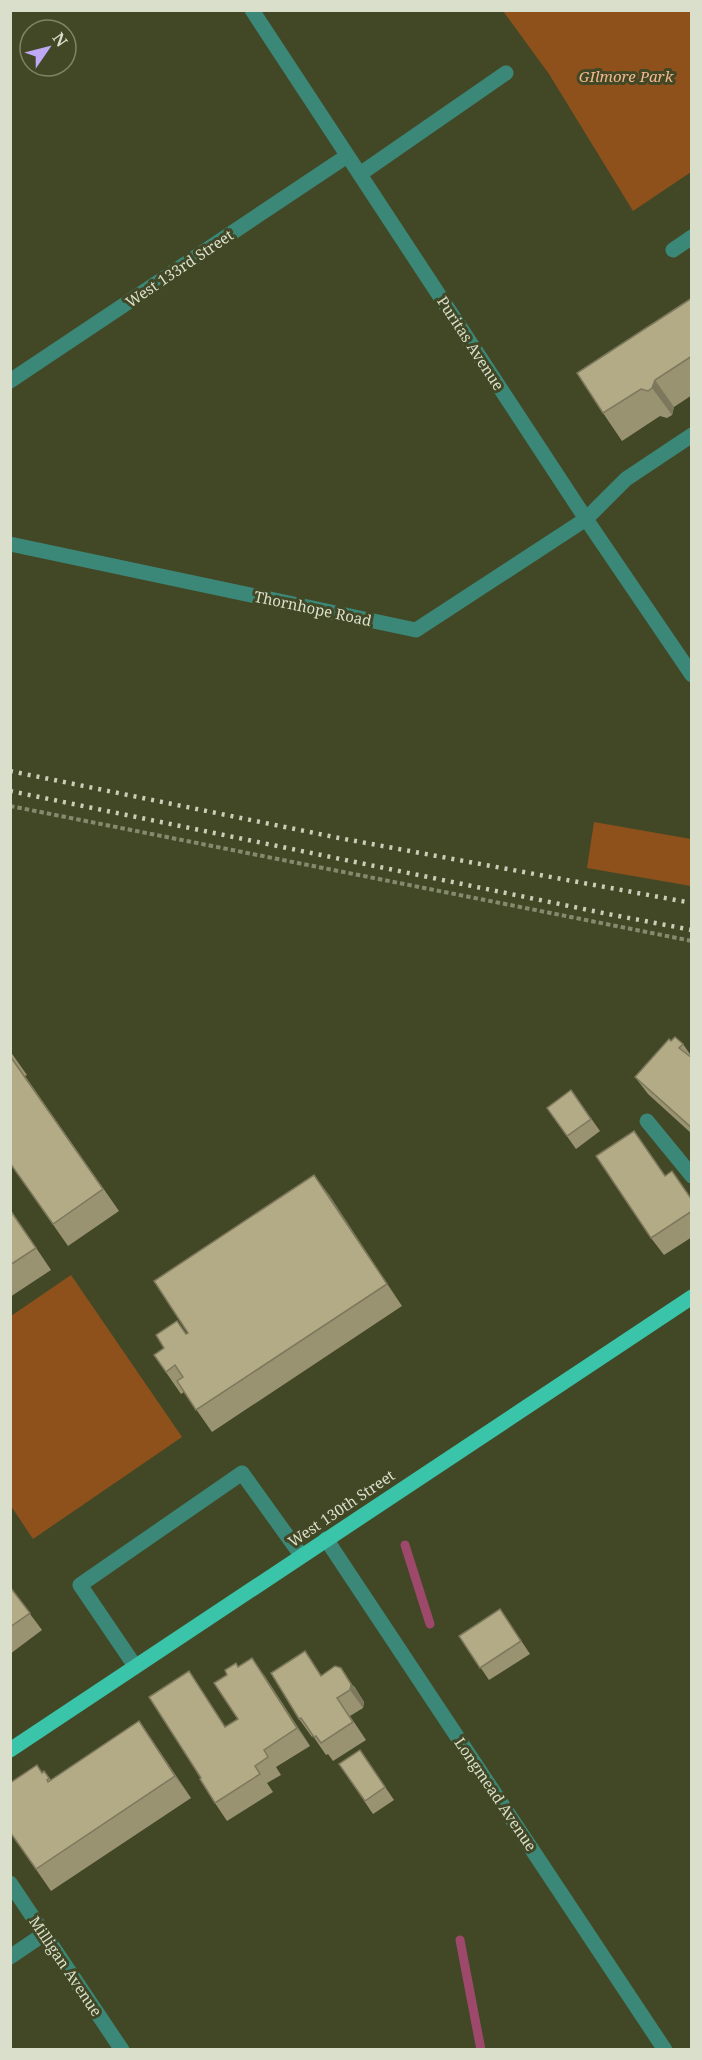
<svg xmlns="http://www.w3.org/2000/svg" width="702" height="2060" font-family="'Noto Serif',serif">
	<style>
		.green { fill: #8e511c }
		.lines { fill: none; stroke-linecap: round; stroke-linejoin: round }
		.stream { stroke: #9e496b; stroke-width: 9 }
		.path { stroke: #848a6e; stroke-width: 4; stroke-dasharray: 4.5 3; stroke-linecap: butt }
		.minor { stroke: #3b8878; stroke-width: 15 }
		.major { stroke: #3ac4a9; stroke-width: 15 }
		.rail { stroke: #c9ceb8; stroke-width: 4.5; stroke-dasharray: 3 6; stroke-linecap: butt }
		.wall { fill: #9a9372 }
		.shaded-wall { fill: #7d785d }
		.building { fill: #b3ab85; stroke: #7d785d; stroke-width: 1.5 }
		.labels { text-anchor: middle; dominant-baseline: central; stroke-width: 6; stroke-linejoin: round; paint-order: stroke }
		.park-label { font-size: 15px; font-style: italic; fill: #f4b88d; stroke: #424826 }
		.street-label { font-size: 15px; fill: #dadfcb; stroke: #424826 }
	</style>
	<rect width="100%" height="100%" fill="#424826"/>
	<g class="green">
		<polygon points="503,11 691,11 691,172 633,211 549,74"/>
		<polygon points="594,822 691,839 691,886 587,868"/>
		<polygon points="71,1275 182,1437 33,1539 11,1506 11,1316"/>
	</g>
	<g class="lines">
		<g class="stream">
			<polyline points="405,1545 430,1624"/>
			<polyline points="460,1940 481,2050"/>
		</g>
		<polyline class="path" points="10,806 692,941"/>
		<g class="minor">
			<polyline points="252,10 586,519 692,675"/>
			<polyline points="360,174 506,73"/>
			<polyline points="673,250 692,237"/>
			<polyline points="10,381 347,156"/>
			<polyline points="10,544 416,630 586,519 626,479 692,435"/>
			<polyline points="647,1121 692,1176"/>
			<polyline points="326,1539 665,2050"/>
			<polyline points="135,1666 80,1585 242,1473 301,1555"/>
			<polyline points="10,1883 122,2050"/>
			<polyline points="10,1957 44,1934"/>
		</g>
		<polyline class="major" points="10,1750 692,1297"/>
		<g class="rail">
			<polyline points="10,771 339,838 692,903"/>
			<polyline points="10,791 608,914 692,930"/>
		</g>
	</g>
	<g class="wall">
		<polygon points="692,298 692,395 674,407 672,415 667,418 660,416 622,441 603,413"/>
		<polygon points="671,1041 683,1044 692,1057 692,1134 648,1094 635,1077"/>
		<polygon points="10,1051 27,1075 25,1076 119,1211 68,1246 10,1163"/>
		<polygon points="571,1090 600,1131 576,1149 547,1108"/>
		<polygon points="314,1175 402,1306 212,1432 184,1392 181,1394 154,1355 188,1333"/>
		<polygon points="665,1175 692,1199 692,1237 664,1255 651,1238"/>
		<polygon points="10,1209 51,1270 10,1297"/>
		<polygon points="10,1587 42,1630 10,1654"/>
		<polygon points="500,1609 530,1654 489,1680 459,1636"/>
		<polygon points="189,1671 225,1727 238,1719 264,1675 310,1746 276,1767 281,1775 267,1783 273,1792 227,1821 215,1803 201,1778"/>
		<polygon points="322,1675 354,1686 364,1702 363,1708 350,1716 366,1740 333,1761 328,1754 326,1755 313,1736 312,1737 299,1719"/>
		<polygon points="139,1721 191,1798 51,1891 10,1832 43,1772 44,1771 51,1780"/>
		<polygon points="360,1750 394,1800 373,1814 339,1764"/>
	</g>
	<g class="shaded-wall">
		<polygon points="655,380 674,407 672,415 652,388"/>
		<polygon points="314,1175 330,1196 402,1306 387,1284"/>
		<polygon points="252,1658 264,1675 310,1746 297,1728"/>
		<polygon points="341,1668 364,1702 363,1708 350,1690"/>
		<polygon points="189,1671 201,1689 237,1745 225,1727"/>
		<polygon points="139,1721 154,1743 191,1798 175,1776"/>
	</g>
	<g class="building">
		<polygon points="692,298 692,356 655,380 652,388 648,391 641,389 603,413 577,373"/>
		<polygon points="675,1037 683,1044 679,1048 692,1058 692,1128 635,1077 669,1039 671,1041"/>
		<polygon points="10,1056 103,1189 53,1224 10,1163"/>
		<polygon points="571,1090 591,1119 567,1136 547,1108"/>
		<polygon points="634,1131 665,1176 672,1171 692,1200 692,1211 651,1238 596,1156"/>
		<polygon points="314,1175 387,1284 196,1410 177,1381 183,1377 175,1365 166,1372 154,1355 164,1348 156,1335 177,1321 186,1334 188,1333 154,1281"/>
		<polygon points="10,1210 36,1248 10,1265"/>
		<polygon points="10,1587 30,1613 10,1627"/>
		<polygon points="500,1609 521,1641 480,1668 459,1636"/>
		<polygon points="305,1651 321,1676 335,1666 341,1668 351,1684 350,1690 337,1698 353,1722 321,1743 316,1736 314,1737 301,1718 299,1719 271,1673"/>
		<polygon points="252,1658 297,1728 264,1750 268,1757 255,1766 260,1774 215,1803 200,1779 201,1778 149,1697 189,1671 225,1727 238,1719 214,1683 227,1675 225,1670 236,1663 238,1667"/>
		<polygon points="139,1721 175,1776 36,1869 10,1832 10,1783 37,1765 42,1773 44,1771 49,1778 47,1780 48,1782"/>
		<polygon points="360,1750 385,1787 365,1801 339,1764"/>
	</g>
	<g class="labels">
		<g class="park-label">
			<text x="626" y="76">GIlmore Park</text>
		</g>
		<g class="street-label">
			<text transform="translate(179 268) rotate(-34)">West 133rd Street</text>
			<text transform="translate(471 343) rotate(57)">Puritas Avenue</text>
			<text transform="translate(313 608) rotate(12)">Thornhope Road</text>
			<text transform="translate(341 1508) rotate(-34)">West 130th Street</text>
			<text transform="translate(496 1794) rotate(56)">Longmead Avenue</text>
			<text transform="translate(66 1966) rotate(56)">Milligan Avenue</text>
		</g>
	</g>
	<rect width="702" height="2060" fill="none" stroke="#dadfcb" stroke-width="24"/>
	<g transform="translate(48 48) rotate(55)"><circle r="28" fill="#424826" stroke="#7f8468" stroke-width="1.5"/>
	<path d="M0-4.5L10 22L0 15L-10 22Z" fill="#bfa9f4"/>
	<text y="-9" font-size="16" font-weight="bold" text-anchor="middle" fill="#dadfcb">N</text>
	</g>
</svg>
